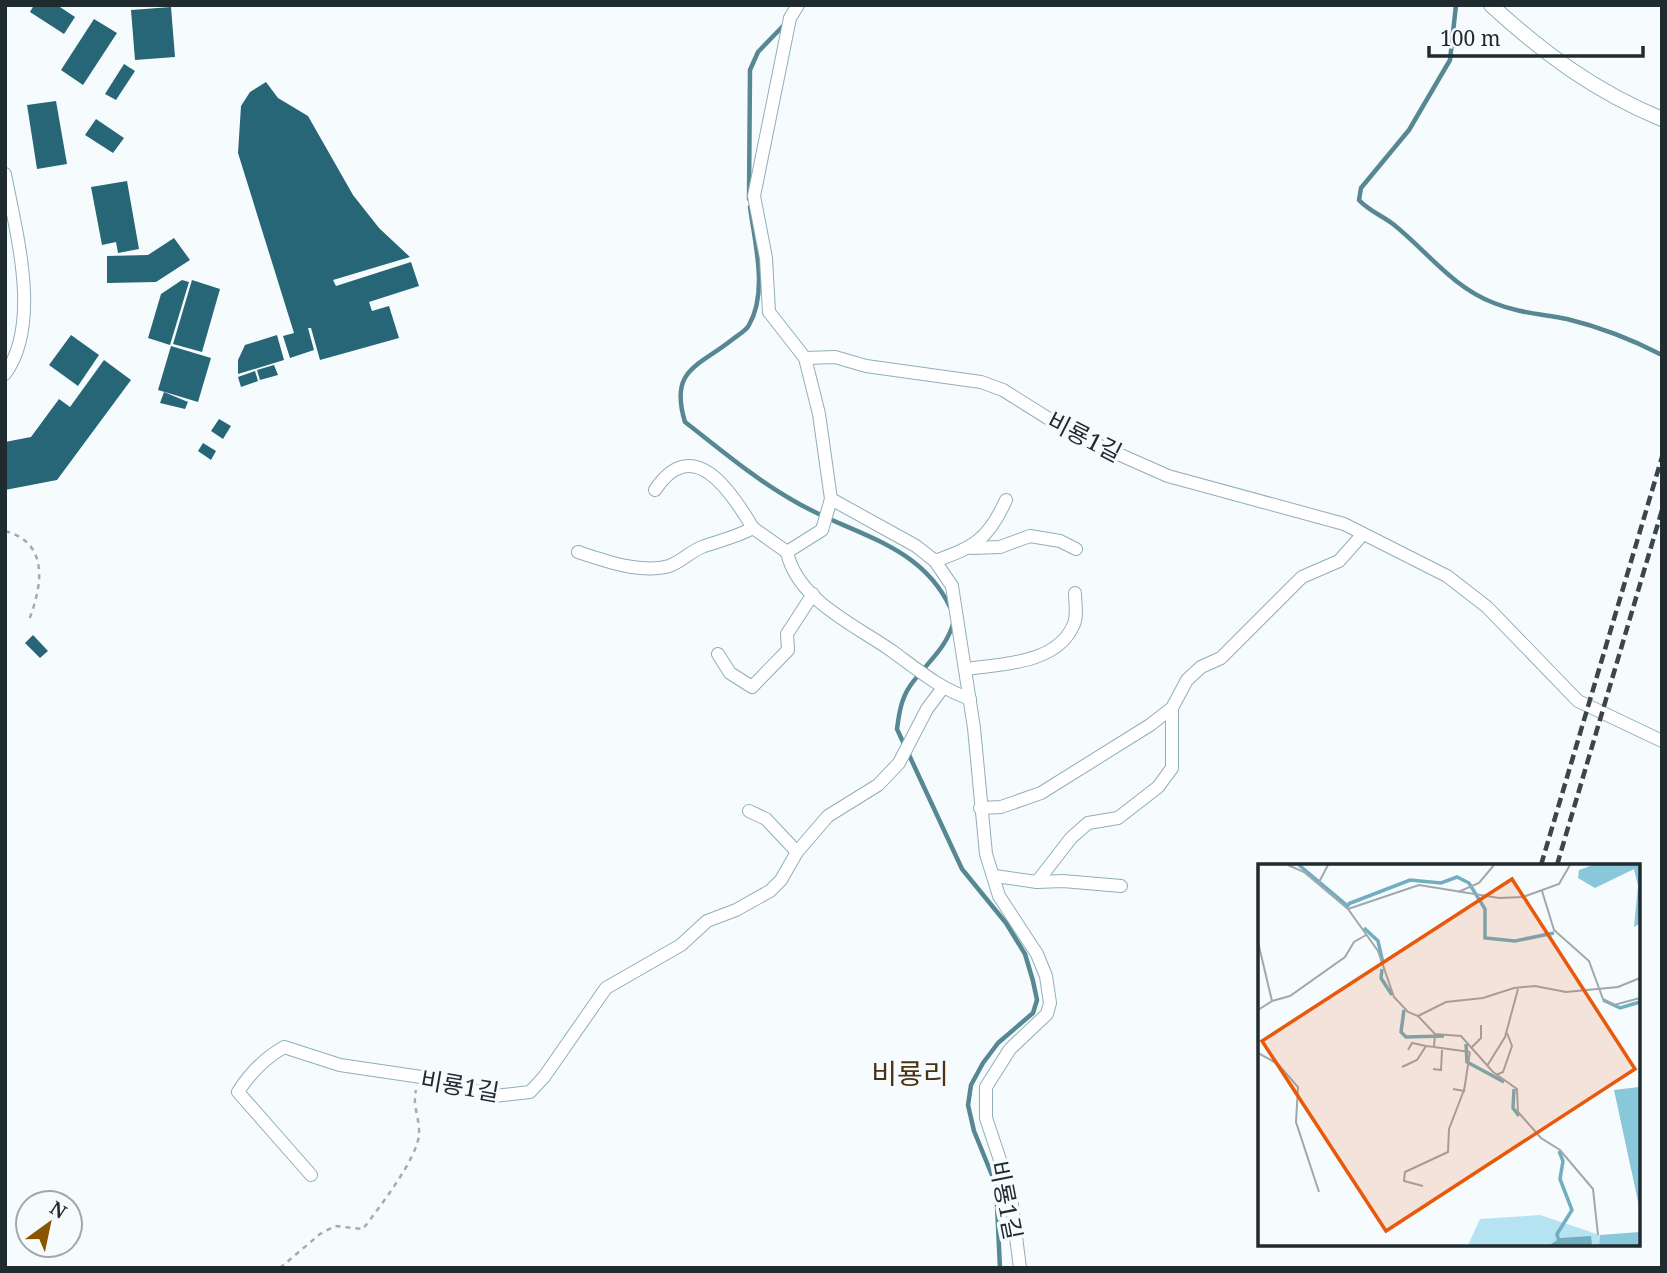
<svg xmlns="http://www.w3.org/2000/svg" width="1667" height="1273" font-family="'Noto Serif','Noto Sans KR',serif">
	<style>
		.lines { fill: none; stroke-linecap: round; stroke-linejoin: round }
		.stream { stroke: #588794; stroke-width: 4.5 }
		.building { fill: #276677 }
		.minor-casing { stroke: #90afb8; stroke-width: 14 }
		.tertiary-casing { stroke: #90afb8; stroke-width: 16 }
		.path { stroke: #a3acaf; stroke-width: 2.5; stroke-dasharray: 5 5; stroke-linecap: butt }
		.minor { stroke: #fff; stroke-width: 12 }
		.tertiary { stroke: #fff; stroke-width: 14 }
		.rail { stroke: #3a4649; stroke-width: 4.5; stroke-dasharray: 10 5; stroke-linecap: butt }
		.labels { text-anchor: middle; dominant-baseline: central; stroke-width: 7; stroke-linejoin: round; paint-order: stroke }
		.street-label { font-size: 24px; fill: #1f2b2f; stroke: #f6fcfe }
		.quarter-label { font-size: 28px; fill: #4d3212; stroke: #f6fcfe }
		.inset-river { fill: none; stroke: #70aec0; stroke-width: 3.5 }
		.inset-road { fill: none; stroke: #a0a8ab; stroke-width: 2 }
		.view { fill: #e8590c; fill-opacity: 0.15; stroke: #e8590c; stroke-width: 3.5 }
		.inset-edge { fill: none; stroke: #1f2b2f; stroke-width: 3.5 }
	</style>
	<rect width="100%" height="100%" fill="#f6fcfe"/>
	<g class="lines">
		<g class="stream">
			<path d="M 1456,5 L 1450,60 L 1409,130 L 1361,188 L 1359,200 C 1369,211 1381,215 1393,224 C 1427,251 1452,287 1494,303 C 1518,313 1542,314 1567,319 C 1600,327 1631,339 1662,355"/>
			<polyline points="749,199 750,70 758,52 785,24"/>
			<path d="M 750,207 C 755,244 768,292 749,325 C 746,331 738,335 733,339 C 698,367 669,369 685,422 C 720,449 755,479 794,501 C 851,535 919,542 950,607"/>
			<path d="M 954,621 C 946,650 926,663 910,686 C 901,699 899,714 897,729 L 962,869 L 1006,923 L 1025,954 L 1033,981 L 1037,1000 L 1033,1013 L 998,1043 L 983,1063 L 971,1085 L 968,1105 L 974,1131 L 996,1185 L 1000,1268"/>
		</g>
	</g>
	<g class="building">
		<polygon points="34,5 57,5 75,17 64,34 30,12"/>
		<polygon points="171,7 175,57 135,60 131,10"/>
		<polygon points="94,19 117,33 83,85 61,70"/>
		<polygon points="124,64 135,71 116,100 105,94"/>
		<polygon points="266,82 278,98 308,116 353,195 379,228 410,257 333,280 336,286 411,262 419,286 369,302 372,311 389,306 399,338 320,360 311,328 308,328 314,350 290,358 283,336 294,333 238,153 241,106 250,92"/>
		<polygon points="56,101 67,164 37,169 27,105"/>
		<polygon points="96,119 124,138 113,153 85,135"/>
		<polygon points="127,181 139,249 118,253 116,242 102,245 91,187"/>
		<polygon points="174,238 190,260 156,282 107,283 107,256 148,255"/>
		<polygon points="182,280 189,282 170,345 148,338 161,294"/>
		<polygon points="192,280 220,289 202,352 173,344"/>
		<polygon points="71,335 99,355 78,386 49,365"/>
		<polygon points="277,335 284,360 238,374 238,360 245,345"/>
		<polygon points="171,346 211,358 198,402 158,390"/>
		<polygon points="104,360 131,380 57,480 5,490 5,442 31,437 59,399 70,407"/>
		<polygon points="274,365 278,375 260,380 257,370"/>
		<polygon points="255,371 258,381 241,387 238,377"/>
		<polygon points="164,392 188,402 185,409 160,403"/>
		<polygon points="219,419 231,426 223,439 211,431"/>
		<polygon points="203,443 216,451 211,460 198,451"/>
		<polygon points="33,635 48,651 40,658 25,643"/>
	</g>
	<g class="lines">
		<g class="minor-casing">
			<g id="minor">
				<polyline points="798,5 790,18 754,196 766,258 769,312 805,358 819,414 831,499 916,546 935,561 952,586 974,728 986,854 999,896 1037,954 1046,976 1050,1003 1047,1014 1010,1049 986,1087 986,1118 1010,1190 1020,1268"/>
				<path d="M 5,174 C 16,233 42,323 5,374"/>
				<polyline points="805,358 835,357 866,366 981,382 1003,390 1073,434 1168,476 1344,524 1447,576 1487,607 1578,701 1662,741"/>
				<path d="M 655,490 C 693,433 731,491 753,528"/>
				<polyline points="972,548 1000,547 1030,536 1060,541 1076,549"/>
				<path d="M 578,552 C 605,561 641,574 669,566 C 681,562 691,551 702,547 C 721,540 734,538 753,528 L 787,552 L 822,530 L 831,499"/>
				<path d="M 787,552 C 797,600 855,625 892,651 C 918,670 939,688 970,699"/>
				<path d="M 935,561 C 974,547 988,540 1006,500"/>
				<polyline points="718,654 730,673 752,687 788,650 787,634 813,594"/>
				<path d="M 966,669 C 1001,664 1056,664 1073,626 C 1078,617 1075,603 1075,593"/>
				<polyline points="980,808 1001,807 1041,793 1150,725 1172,708 1187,680 1201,667 1221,658 1302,577 1339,561 1363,534"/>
				<polyline points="749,811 766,819 797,852 828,816 878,785 899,763 927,709 942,689"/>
				<polyline points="995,876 1037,882 1071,838 1088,823 1118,818 1158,787 1172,768 1172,708"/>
				<polyline points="1037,882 1063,881 1121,886"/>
				<path d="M 311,1175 L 238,1092 C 250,1073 265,1058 284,1047 L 340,1065 L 428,1078 L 494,1096 L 530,1092 L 544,1077 L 606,988 L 681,945 L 707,921 L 736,910 L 770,891 L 781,880 L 797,852"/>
			</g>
		</g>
		<g class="tertiary-casing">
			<path id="tertiary" d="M 1491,5 C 1543,53 1596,92 1662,119"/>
		</g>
		<g class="path">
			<path d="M 5,531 C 50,543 42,586 29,620"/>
			<path d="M 280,1268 L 320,1234 L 335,1226 L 363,1229 C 378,1209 418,1158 419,1134 C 420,1119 412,1105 416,1090"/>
		</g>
		<use href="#minor" class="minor"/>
		<use href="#tertiary" class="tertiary"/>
		<g class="rail">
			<polyline points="1541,865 1662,457"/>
			<polyline points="1557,865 1662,510"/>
		</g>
	</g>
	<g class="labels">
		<g class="street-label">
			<text transform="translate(1085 436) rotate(27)">비룡1길</text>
			<text transform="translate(460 1085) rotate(10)">비룡1길</text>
			<text transform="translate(1007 1200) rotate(79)">비룡1길</text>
		</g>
		<g class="quarter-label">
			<text x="910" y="1073">비룡리</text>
		</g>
	</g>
	<g transform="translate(1258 864)">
		<rect width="382" height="382" fill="#f6fcfe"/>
		<path d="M 282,351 L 342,371 L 341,381 L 210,381 L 222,355 Z" fill="#b5e3f1"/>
		<path d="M 335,1 L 381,1 L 381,60 L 376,63 L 380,22 L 376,5 L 337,24 L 320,14 L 321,6 ZM 381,223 L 382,223 L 381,342 L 356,226 ZM 381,368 L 381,381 L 341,381 L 342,371 Z" fill="#89c7da"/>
		<path d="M 333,372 L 334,381 L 292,381 L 302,374 Z" fill="#70aec0"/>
		<path class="inset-river" d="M 41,1 L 91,43M 90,40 L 152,16 L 183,19 L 199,13 L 211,19 L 227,45 L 227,74 L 257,77 L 296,69M 106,64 L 120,77 L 125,99M 124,105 L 123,114 L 134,131M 345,136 L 362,144 L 382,138M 146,146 L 143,168 L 148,173 L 186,172M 208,180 L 209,198 L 246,218M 256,225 L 255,244 L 261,252M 301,287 L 305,297 L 302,315 L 314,346 L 299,370 L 302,381"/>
		<path class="inset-road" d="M 30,1 L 46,8 L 90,45M 60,20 L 70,1M 284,27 L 296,66 L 331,97 L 345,135 L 356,141 L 382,134M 200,28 L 221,19 L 236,1M 90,45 L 120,87 L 136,133 L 150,148 L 160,152 L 177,170 L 203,172 L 235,208 L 259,225 L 260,248 L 283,274 L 302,286 L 335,325 L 340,371M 90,45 L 161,21 L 241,34 L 265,33 L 301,20 L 312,1M 0,78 L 14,137 L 0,146M 14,137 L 32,132 L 87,93 L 96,78 L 108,71M 160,152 L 188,138 L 225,134 L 256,124 L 277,122 L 308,128 L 360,123 L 382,114M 176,183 L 212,188M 214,183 L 223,174 L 223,161M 150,186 L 154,179 L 168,182M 0,189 L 20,200 L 40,223 L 38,258 L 61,328M 229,202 L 247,173 L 260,125M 144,203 L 159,196 L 168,182 L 176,183 L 177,170M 175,205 L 183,206 L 184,186M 238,211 L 245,208 L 254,182 L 249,169M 195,225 L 206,227 L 212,188M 165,322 L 146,317 L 147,308 L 190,288 L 191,265 L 206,226"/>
		<path class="view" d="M 254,15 L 377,205 L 128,367 L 4,177 Z"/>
		<rect width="382" height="382" class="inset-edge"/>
	</g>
	<rect width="1667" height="1273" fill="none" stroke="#1f2b2f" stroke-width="14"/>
	<g transform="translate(49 1224) rotate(33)"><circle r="33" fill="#f6fcfe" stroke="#a0a8ab" stroke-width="2"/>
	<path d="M0-5L12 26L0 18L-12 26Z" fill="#895501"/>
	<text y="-10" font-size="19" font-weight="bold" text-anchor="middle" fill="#1f2b2f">N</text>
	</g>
	<path d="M1429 46v10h214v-10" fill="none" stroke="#1f2b2f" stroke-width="3.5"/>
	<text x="1440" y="46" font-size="21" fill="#1f2b2f" stroke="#f6fcfe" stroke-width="5" paint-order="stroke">100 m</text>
</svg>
